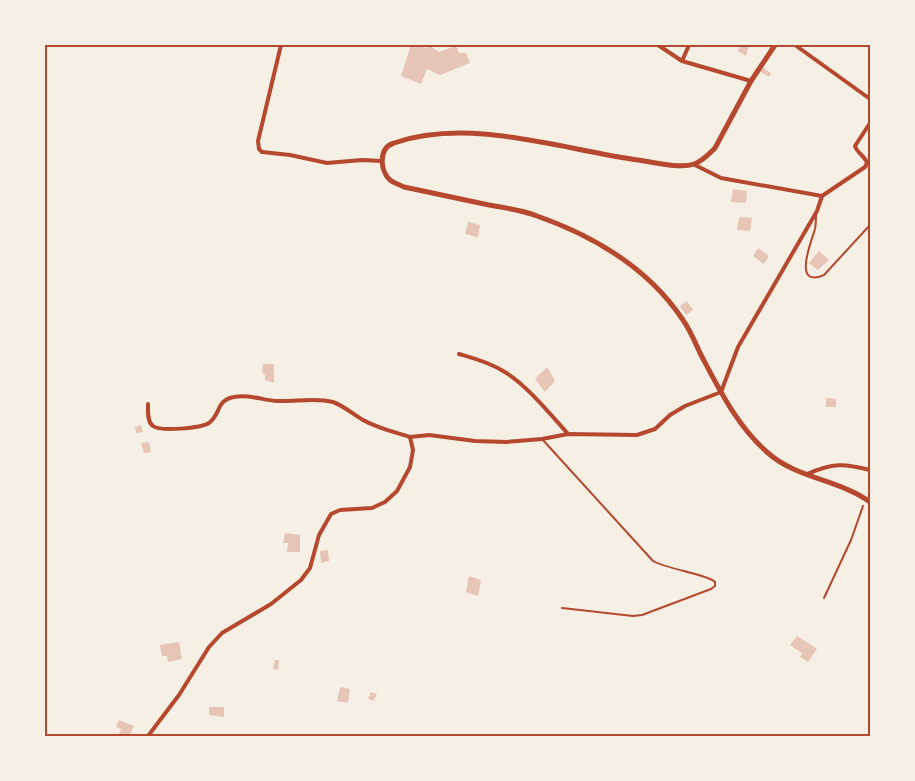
<svg xmlns="http://www.w3.org/2000/svg" width="915" height="781" font-family="'Exo 2',sans-serif">
	<style>
		.building { fill: #e6c5b7 }
		.lines { fill: none; stroke-linecap: round; stroke-linejoin: round }
		.path { stroke: #b5482f; stroke-width: 2 }
		.service { stroke: #b5482f; stroke-width: 2 }
		.minor { stroke: #b5482f; stroke-width: 4 }
		.tertiary { stroke: #b5482f; stroke-width: 5 }
		.neatline { fill: none; stroke: #b5482f; stroke-width: 2 }
	</style>
	<rect width="100%" height="100%" fill="#f6efe4"/>
	<g class="building">
		<polygon points="411,45 418,47 424,45 425,49 429,45 439,52 456,46 459,53 466,53 470,63 440,75 427,69 421,84 401,76"/>
		<polygon points="740,45 749,45 746,56 738,51"/>
		<polygon points="762,67 771,73 769,77 759,71"/>
		<polygon points="733,189 747,191 746,203 731,202"/>
		<polygon points="739,217 752,218 750,231 737,230"/>
		<polygon points="468,222 480,225 478,237 465,234"/>
		<polygon points="758,248 769,256 764,264 753,256"/>
		<polygon points="819,251 829,260 818,270 809,263"/>
		<polygon points="687,301 693,310 686,315 680,306"/>
		<polygon points="263,364 274,364 274,383 265,380 265,375 262,372"/>
		<polygon points="547,367 555,381 545,392 535,379"/>
		<polygon points="826,398 836,399 836,407 826,407"/>
		<polygon points="141,425 143,432 136,433 135,427"/>
		<polygon points="149,442 151,452 144,453 141,443"/>
		<polygon points="285,533 300,535 300,552 287,552 288,543 283,543"/>
		<polygon points="328,550 329,561 321,563 320,551"/>
		<polygon points="469,576 481,580 478,596 466,592"/>
		<polygon points="797,636 817,649 808,662 800,657 802,653 790,645"/>
		<polygon points="179,642 182,659 168,662 167,656 162,656 160,645"/>
		<polygon points="275,660 279,660 278,670 273,669"/>
		<polygon points="340,687 350,689 348,703 337,701"/>
		<polygon points="371,692 377,694 373,701 368,698"/>
		<polygon points="209,707 224,707 224,717 209,715"/>
		<polygon points="119,720 134,726 129,736 118,736 121,729 116,727"/>
	</g>
	<g class="lines">
		<polyline class="path" points="824,598 851,540 863,506"/>
		<g class="service">
			<path d="M 816,213 C 816,219 816,224 815,229 C 811,242 792,289 824,275 L 870,225"/>
			<path d="M 542,439 L 653,561 C 667,569 709,575 715,582 L 715,586 L 711,589 L 642,615 L 633,616 L 562,608"/>
		</g>
		<g class="minor">
			<polyline points="281,45 258,141 259,149 262,152 290,155 327,163 362,160 382,161"/>
			<polyline points="658,45 682,61 751,81"/>
			<polyline points="795,45 870,99"/>
			<polyline points="682,61 689,45"/>
			<polyline points="693,164 721,178 822,196"/>
			<path d="M 459,354 C 473,358 489,362 503,371 C 525,383 551,415 568,434"/>
			<path d="M 148,404 C 148,411 147,422 153,426 C 161,432 201,428 209,423 C 221,414 216,400 234,397 C 249,394 262,400 276,401 C 295,402 315,397 333,402 C 344,406 353,414 363,420 C 377,428 394,432 410,437"/>
			<path d="M 807,474 C 833,463 843,463 870,470"/>
			<path d="M 148,736 L 179,695 L 209,647 L 222,633 L 271,604 L 301,580 L 310,568 L 319,535 L 331,514 L 340,510 L 372,508 L 385,502 L 397,491 L 410,467 L 413,450 L 410,437 L 429,435 L 475,441 L 506,442 L 542,439 L 568,434 L 637,435 L 655,429 L 670,415 L 685,406 L 721,392 L 738,347 L 817,211 L 822,196 L 865,167 L 867,163 C 865,156 857,153 855,146 L 870,123"/>
		</g>
		<path class="tertiary" d="M 775,45 L 751,81 L 715,148 C 709,154 703,161 694,164 C 680,169 653,162 638,160 C 560,149 470,117 394,143 C 378,148 380,171 390,180 C 394,183 400,185 404,187 C 432,193 461,199 489,205 C 505,208 522,210 537,216 C 594,236 649,269 683,320 C 690,330 695,342 700,353 C 719,389 737,426 768,453 C 796,478 840,480 870,502"/>
	</g>
	<rect width="915" height="781" fill="none" stroke="#f6efe4" stroke-width="92"/>
	<rect x="46" y="46" width="823" height="689" class="neatline"/>
</svg>
